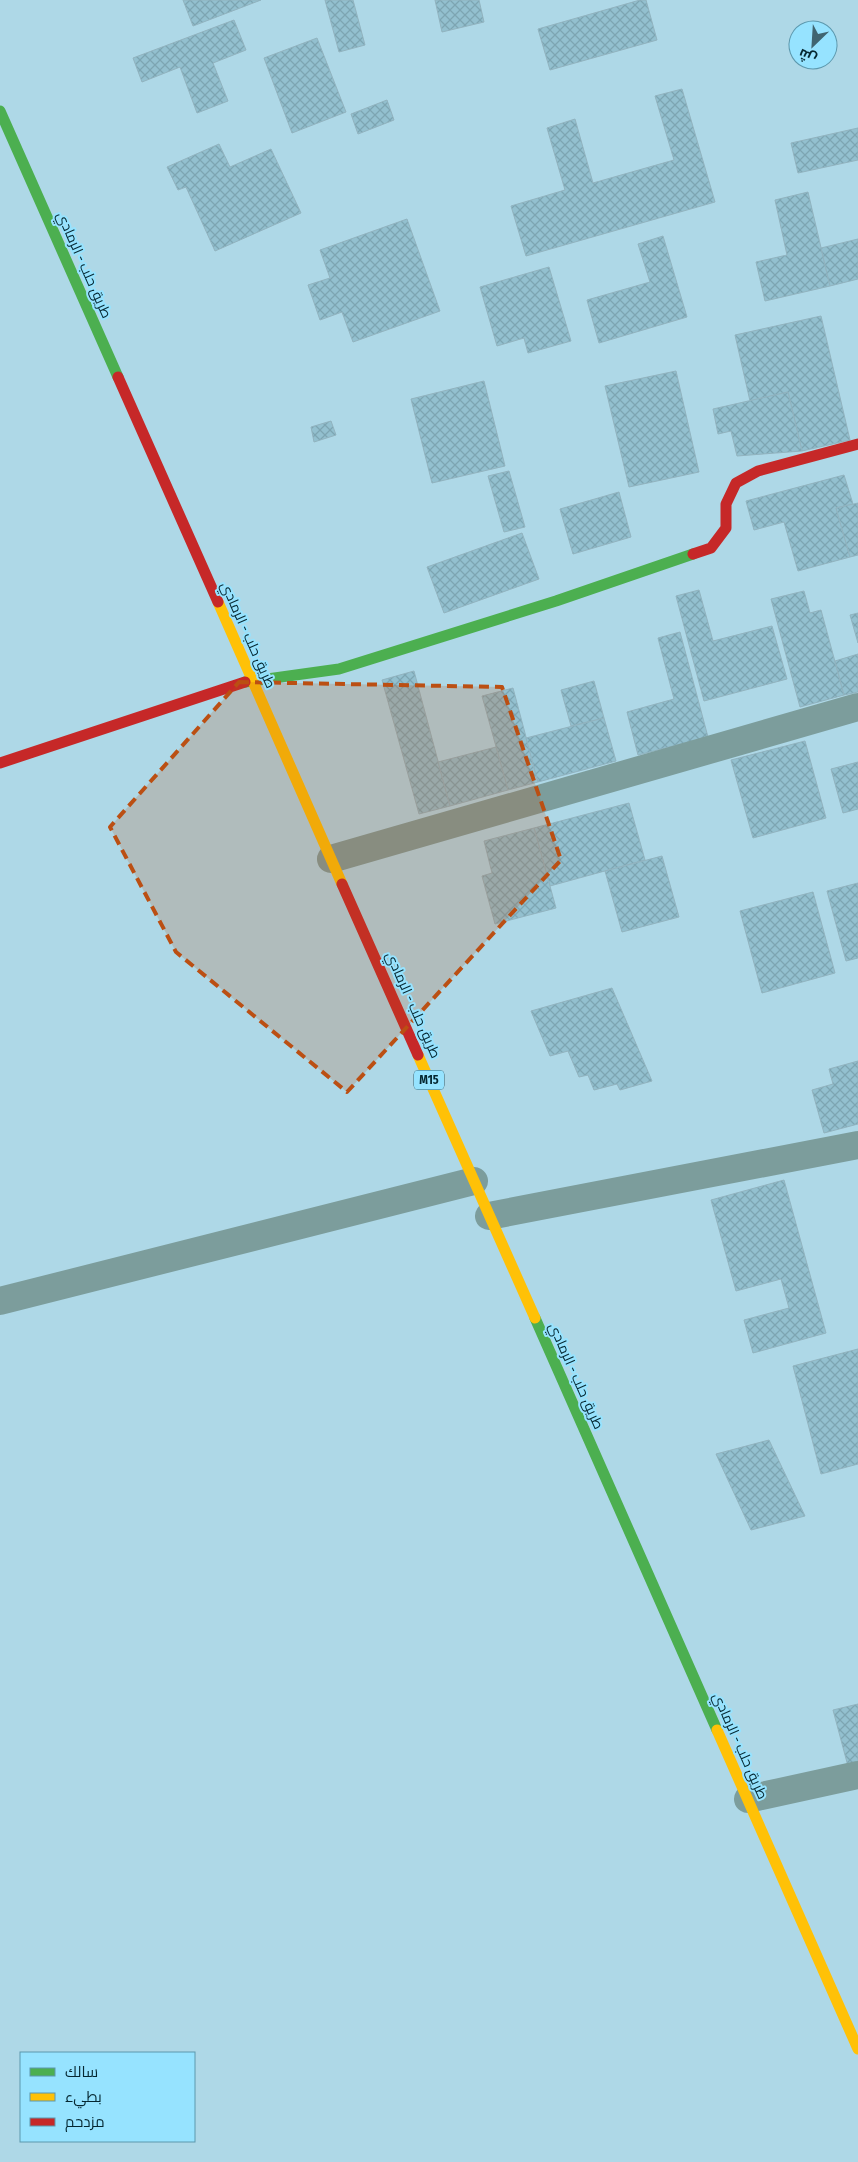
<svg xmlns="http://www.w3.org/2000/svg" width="858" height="2162" font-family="'Fira Sans Condensed',Cairo,sans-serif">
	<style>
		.building { fill: url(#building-cross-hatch); stroke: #91b3bf }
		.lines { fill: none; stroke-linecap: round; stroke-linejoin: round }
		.street { stroke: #7c9d9c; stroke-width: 28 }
		.fast { stroke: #4caf50; stroke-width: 11 }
		.slow { stroke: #ffc107; stroke-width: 11 }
		.jam { stroke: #c62828; stroke-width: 11 }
		.marked { fill: #bb4f13; fill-opacity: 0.2; stroke: #bb4f13; stroke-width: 4; stroke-dasharray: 10 6; stroke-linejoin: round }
		.labels { text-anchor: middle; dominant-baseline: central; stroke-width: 4; stroke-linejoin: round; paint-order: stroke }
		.shield { fill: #96e3ff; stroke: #305f6f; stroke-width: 1 }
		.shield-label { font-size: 12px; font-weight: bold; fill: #052731 }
		.street-label { font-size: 14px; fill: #052731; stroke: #96e3ff }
	</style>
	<defs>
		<pattern id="building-cross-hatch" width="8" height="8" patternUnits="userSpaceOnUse" patternTransform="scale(1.25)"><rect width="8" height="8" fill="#93c0cf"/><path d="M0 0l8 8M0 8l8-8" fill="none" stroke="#7da5b2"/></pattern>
	</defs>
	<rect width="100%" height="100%" fill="#aed8e7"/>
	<g class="building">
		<polygon points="183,0 261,0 193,26"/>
		<polygon points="325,0 353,0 365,45 339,52"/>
		<polygon points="435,0 479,0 484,22 442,32"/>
		<polygon points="640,0 646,0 657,40 550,70 538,29"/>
		<polygon points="234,20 246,50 213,63 228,101 197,113 180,67 142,82 133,58"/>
		<polygon points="317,38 346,112 292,133 264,58"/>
		<polygon points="682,89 715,202 526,256 511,206 565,190 547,128 575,119 593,183 674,160 655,96"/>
		<polygon points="387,100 394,120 358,134 351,114"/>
		<polygon points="858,128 858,160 798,173 791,143"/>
		<polygon points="219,144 230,167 271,149 301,213 215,251 186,187 178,190 167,167"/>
		<polygon points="808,192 830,286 765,301 756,262 787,255 775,200"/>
		<polygon points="407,219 440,311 353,342 342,312 320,320 308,285 330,278 320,250"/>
		<polygon points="663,236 687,317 599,343 587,300 650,282 638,244"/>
		<polygon points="858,239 858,279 830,286 821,248"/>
		<polygon points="549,267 571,341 528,353 524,338 497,346 480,287"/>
		<polygon points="821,316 850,440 802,451 788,392 750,401 735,335"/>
		<polygon points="676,371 699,472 629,487 605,386"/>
		<polygon points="484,381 505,466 432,483 411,399"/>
		<polygon points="788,392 802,451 737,456 731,431 718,434 713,409"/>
		<polygon points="331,421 336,435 314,442 311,427"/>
		<polygon points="509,471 525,527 504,532 488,476"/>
		<polygon points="844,475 853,504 836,508 850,557 798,571 784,522 754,530 746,501"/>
		<polygon points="619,492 631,537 573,554 560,509"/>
		<polygon points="858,503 858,555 850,557 836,508"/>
		<polygon points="522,533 539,579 444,613 427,567"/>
		<polygon points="699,590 713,641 772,626 787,679 704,701 676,596"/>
		<polygon points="804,591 810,613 821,610 844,695 800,707 771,599"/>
		<polygon points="858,613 858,643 850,615"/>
		<polygon points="680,632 708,737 638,755 627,712 674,699 658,638"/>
		<polygon points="858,654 858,692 844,695 835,661"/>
		<polygon points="414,671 450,806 419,814 382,680"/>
		<polygon points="594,681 604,718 571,726 561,690"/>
		<polygon points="513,688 538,782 508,790 482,696"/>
		<polygon points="604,718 616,761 538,782 526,738"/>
		<polygon points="805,741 826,818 753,838 731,760"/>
		<polygon points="496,747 508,790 450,806 438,762"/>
		<polygon points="858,762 858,809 843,813 831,769"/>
		<polygon points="629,803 645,860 550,886 534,828"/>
		<polygon points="534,828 556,908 495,924 482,876 492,873 484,841"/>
		<polygon points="662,856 679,917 622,932 605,871"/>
		<polygon points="858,883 858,958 846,961 827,891"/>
		<polygon points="813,892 835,973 762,993 740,911"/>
		<polygon points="612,988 652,1081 620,1090 617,1084 594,1090 588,1075 579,1077 568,1051 550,1056 531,1011"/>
		<polygon points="858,1061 858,1124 824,1133 812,1090 833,1084 829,1069"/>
		<polygon points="784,1180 826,1333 753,1353 744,1320 789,1308 781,1279 736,1291 711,1200"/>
		<polygon points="858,1349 858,1464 821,1474 793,1366"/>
		<polygon points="769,1440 805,1516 751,1530 716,1454"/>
		<polygon points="858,1704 858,1767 849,1770 833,1710"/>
	</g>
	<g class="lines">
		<g class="street">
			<polyline points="331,859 858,707"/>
			<polyline points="489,1216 858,1145"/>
			<polyline points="0,1301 474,1181"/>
			<polyline points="748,1799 858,1775"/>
		</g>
		<g class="fast">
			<polyline points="0,111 118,377"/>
			<polyline points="245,682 339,669 556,601 693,554"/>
			<polyline points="535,1318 717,1730"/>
		</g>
		<g class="slow">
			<polyline points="218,602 342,884"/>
			<polyline points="418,1055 535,1318"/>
			<polyline points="717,1730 858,2049"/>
		</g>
		<g class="jam">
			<polyline points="118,377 218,602"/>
			<polyline points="693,554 711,548 726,528 726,504 736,483 758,471 858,444"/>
			<polyline points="0,763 245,682"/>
			<polyline points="342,884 418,1055"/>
		</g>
	</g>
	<path class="marked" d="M 239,682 L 502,687 L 561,860 L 347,1092 L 176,952 L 110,827 Z"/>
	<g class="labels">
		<rect class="shield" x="414" y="1070.5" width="30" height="19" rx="4"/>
		<g class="shield-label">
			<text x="429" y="1080">M15</text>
		</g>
		<g class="street-label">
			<text transform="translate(84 265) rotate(66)">طريق حلب - الرمادي</text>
			<text transform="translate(248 635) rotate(66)">طريق حلب - الرمادي</text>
			<text transform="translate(413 1005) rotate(66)">طريق حلب - الرمادي</text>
			<text transform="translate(576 1376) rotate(66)">طريق حلب - الرمادي</text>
			<text transform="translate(740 1746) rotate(66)">طريق حلب - الرمادي</text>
		</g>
	</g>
	<rect x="20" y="2052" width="175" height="90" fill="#96e3ff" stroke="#5c98ad"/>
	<rect x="30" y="2068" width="25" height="8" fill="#4caf50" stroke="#5c98ad"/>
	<text x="65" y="2077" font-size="15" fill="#052731">سالك</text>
	<rect x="30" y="2093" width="25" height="8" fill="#ffc107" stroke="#5c98ad"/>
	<text x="65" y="2102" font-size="15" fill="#052731">بطيء</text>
	<rect x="30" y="2118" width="25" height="8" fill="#c62828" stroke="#5c98ad"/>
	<text x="65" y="2127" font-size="15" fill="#052731">مزدحم</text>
	<g transform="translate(813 45) rotate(205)"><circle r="24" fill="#96e3ff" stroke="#5c98ad"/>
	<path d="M0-4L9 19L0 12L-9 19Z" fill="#406571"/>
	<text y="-8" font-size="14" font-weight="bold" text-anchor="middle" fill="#052731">ش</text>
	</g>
</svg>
